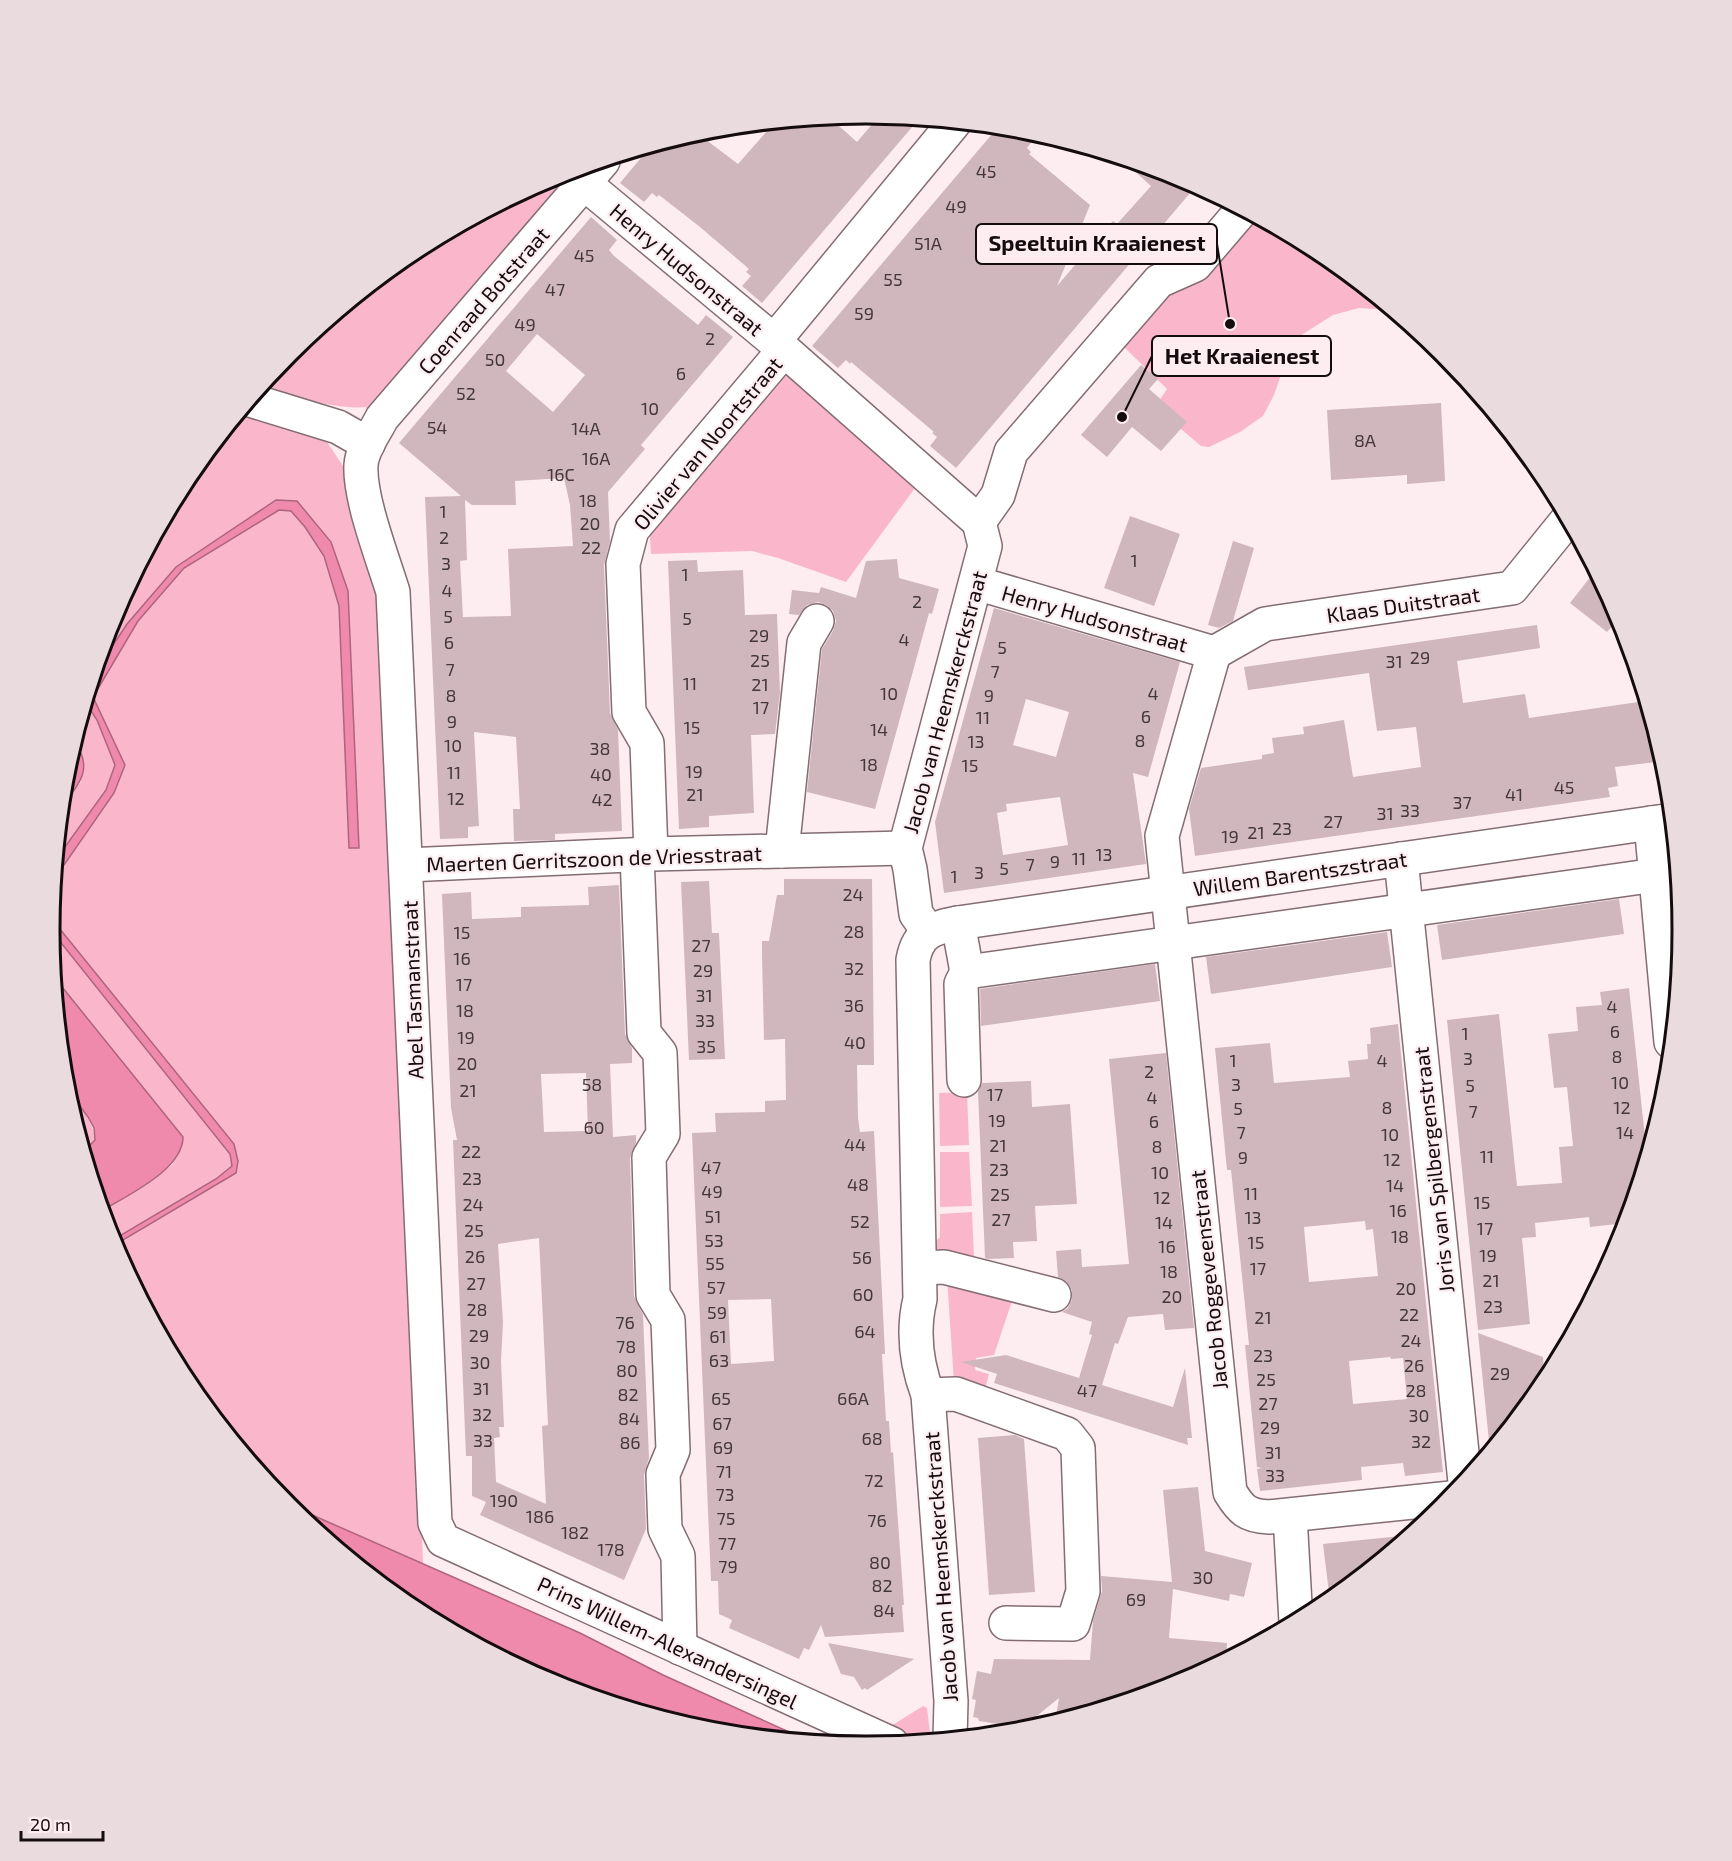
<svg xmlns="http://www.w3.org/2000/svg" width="1732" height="1861" font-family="'Exo 2',sans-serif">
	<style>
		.green { fill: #fab7cc }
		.water { fill: #f08aad; stroke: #ae647e; stroke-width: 1.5 }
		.building { fill: #d0b7be; fill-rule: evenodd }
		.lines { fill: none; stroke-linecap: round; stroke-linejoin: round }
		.minor-casing { stroke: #836d73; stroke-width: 36 }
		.minor { stroke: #fff; stroke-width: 33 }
		.labels { text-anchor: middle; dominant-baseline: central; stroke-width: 4.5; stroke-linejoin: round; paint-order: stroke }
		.number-label { font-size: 18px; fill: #43373b }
		.street-label { font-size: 21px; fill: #140c0f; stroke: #fdedf1 }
		.rim { fill: none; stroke: #140c0f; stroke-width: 3 }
		.leader { fill: none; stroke: #140c0f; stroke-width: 2 }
		.callout-dot { fill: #140c0f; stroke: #fdedf1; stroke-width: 2 }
		.callout { fill: #fdedf1; stroke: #140c0f; stroke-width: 2 }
		.callout-label { font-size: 22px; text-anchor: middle; font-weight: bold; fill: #140c0f }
	</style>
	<rect width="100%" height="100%" fill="#fdedf1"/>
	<g class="green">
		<path d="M 580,168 L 368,412 L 366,407 C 336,410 291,396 261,387 L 289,353 L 413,251 L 554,176 Z"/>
		<polygon points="1239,208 1320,252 1390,310 1359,308 1333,315 1303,334 1289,352 1274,395 1263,416 1240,432 1209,447 1201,446 1155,407 1167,389 1123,346"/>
		<polygon points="786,358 926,473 846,582 778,558 752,551 651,554 649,519"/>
		<polygon points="243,408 318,433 327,442 343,466 351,487 345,489 373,575 379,574 401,923 423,1564 285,1503 187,1384 112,1243 102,1211 172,1165 183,1137 54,977 50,930 62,806 81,782 82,752 74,741 112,618 187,478 204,460 204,456"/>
		<path d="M 65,1086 C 77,1103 93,1118 95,1140 L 84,1151 Z"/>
		<polygon points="967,1092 969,1145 940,1146 939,1093"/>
		<polygon points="940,1152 969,1152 972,1206 940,1207"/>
		<polygon points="972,1212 974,1257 931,1259 932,1244 940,1237 940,1214"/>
		<polygon points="947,1277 1014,1295 994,1355 976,1358 975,1370 989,1374 984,1393 954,1383"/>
		<path d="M 923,1706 L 927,1708 L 930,1732 C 917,1744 903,1737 889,1731 L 891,1726 Z"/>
	</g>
	<g class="water">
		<polygon points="276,500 297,501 331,542 348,591 359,848 349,848 339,606 324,556 305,527 291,511 279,510 184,568 138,621 93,697 125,765 114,793 55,878 57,858 106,790 115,765 97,720 86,703 95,672 127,624 176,567"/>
		<path d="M 74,741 C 94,768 80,783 62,806 L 65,771 Z"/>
		<polygon points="51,918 234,1144 238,1161 236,1173 113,1246 111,1241 216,1179 232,1166 230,1154 50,929"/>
		<path d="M 54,977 L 183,1137 C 183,1170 127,1195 102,1211 L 84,1151 L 95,1140 L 94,1128 L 88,1117 L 65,1086 Z"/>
		<polygon points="285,1503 580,1633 663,1675 809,1741 706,1731 566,1688 534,1674 412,1609"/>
	</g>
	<g class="building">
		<polygon points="880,115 919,119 762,303 742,286 751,276 746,272 749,269 700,227 659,195 657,197 652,193 644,202 620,183 650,147 697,133 738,164 774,123 830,118 857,142"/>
		<polygon points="998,127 1024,130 1034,139 1027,148 1031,152 1029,154 1090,205 1057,286 1111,223 1113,221 1117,224 1151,186 1121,159 1179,176 1196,186 956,468 930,446 937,437 932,433 934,432 851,362 850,364 846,360 838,368 812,346"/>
		<path d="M 591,217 L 617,240 L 609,250 L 613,255 L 698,325 L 706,315 L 733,337 L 641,445 L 645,449 L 608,492 L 610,541 L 604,565 L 610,713 L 618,730 L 622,831 L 555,834 L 555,840 L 514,841 L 513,809 L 520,809 L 516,737 L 474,732 L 479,826 L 468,827 L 468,838 L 440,839 L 425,497 L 461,496 L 399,443 ZM 537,334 L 585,375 L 553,412 L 506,371 ZM 564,478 L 570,505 L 573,546 L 508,549 L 511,616 L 463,617 L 460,561 L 467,560 L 465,500 L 472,505 L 516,505 L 515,481 Z"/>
		<polygon points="1141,365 1158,379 1149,389 1187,422 1161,451 1132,427 1107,457 1081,435"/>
		<polygon points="1441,403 1445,481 1407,484 1407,475 1331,480 1327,410"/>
		<polygon points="1130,516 1180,534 1154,606 1104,588"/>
		<polygon points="1233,541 1254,548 1233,621 1219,628 1208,625"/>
		<polygon points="897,559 899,578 939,589 932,614 929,613 875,809 807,792 822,649 833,631 836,621 833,611 826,605 818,602 807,605 799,615 789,614 792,590 819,593 821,587 856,598 866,561"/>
		<polygon points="697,560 698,572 743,570 745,615 777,614 780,693 775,734 751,735 754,813 709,816 709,827 679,829 668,561"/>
		<polygon points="1595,571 1620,617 1607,632 1570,603"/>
		<path d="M 994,608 L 1180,662 L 1148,777 L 1133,773 L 1146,864 L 944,893 L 935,822 ZM 1026,699 L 1069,712 L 1056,757 L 1013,745 ZM 1060,797 L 1068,845 L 1003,855 L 997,813 L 1007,811 L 1006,804 Z"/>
		<polygon points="1537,625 1540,648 1457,661 1463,703 1525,694 1529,718 1645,701 1664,761 1615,767 1618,786 1608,788 1610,797 1195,856 1189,809 1201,768 1262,759 1262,755 1274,753 1272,738 1304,734 1303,727 1344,720 1353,777 1421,767 1416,727 1377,731 1369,673 1248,690 1244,667"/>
		<path d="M 784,879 L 872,879 L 874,1065 L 857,1065 L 858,1118 L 860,1132 L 874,1131 L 885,1354 L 882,1354 L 886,1421 L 889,1421 L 891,1453 L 893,1452 L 904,1605 L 902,1605 L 904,1632 L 825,1637 L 821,1625 L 809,1650 L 804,1648 L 799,1659 L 729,1628 L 732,1620 L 719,1614 L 718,1581 L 711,1581 L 692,1133 L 716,1132 L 715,1113 L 765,1112 L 765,1101 L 786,1100 L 785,1039 L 764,1040 L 762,956 L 762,941 L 769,941 L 777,895 L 784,895 ZM 771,1299 L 774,1361 L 731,1364 L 728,1300 Z"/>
		<polygon points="709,881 712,933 719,933 725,1059 689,1060 681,882"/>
		<path d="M 619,885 L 625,1034 L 632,1048 L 632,1063 L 610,1064 L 613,1137 L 636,1135 L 636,1143 L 630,1158 L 634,1296 L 643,1315 L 649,1458 L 644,1475 L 646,1529 L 624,1580 L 480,1515 L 486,1502 L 472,1496 L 472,1456 L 466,1456 L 453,1140 L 457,1140 L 451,1108 L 442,894 L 471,892 L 472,919 L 521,917 L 521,907 L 589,905 L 588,887 ZM 586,1073 L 588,1131 L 544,1132 L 541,1074 ZM 539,1238 L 548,1425 L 542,1426 L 546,1504 L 496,1482 L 494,1438 L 500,1437 L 499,1427 L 504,1427 L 501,1361 L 503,1322 L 498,1244 Z"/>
		<polygon points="1619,899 1624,934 1442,960 1437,925"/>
		<polygon points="1387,932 1392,967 1211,994 1206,957"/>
		<polygon points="1155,964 1160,1001 981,1026 980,989"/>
		<polygon points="1629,988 1647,1156 1626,1223 1590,1227 1589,1217 1535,1223 1536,1237 1522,1238 1530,1324 1478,1330 1447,1020 1499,1014 1517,1186 1562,1183 1559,1147 1573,1146 1567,1087 1554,1088 1548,1034 1578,1031 1576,1007 1602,1005 1600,992"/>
		<path d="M 1398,1024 L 1443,1472 L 1405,1476 L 1403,1463 L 1361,1467 L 1362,1480 L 1260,1491 L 1257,1469 L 1262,1468 L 1257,1467 L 1245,1345 L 1249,1345 L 1240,1257 L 1231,1170 L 1227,1170 L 1215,1048 L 1270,1043 L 1274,1083 L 1350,1077 L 1348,1061 L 1368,1059 L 1367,1044 L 1371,1044 L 1370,1028 ZM 1365,1221 L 1366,1230 L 1373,1229 L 1378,1276 L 1309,1282 L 1304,1227 ZM 1390,1357 L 1391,1359 L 1403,1358 L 1407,1399 L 1353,1404 L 1349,1361 Z"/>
		<polygon points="1166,1053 1194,1328 1165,1330 1163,1314 1128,1317 1118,1344 1115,1343 1102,1385 1173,1407 1185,1368 1192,1438 1187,1438 1188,1445 994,1383 997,1374 961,1362 1006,1355 1079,1378 1092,1335 1089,1334 1092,1322 1062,1312 1068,1308 1072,1300 1072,1290 1067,1282 1058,1277 1056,1251 1081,1249 1082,1267 1129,1264 1109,1059"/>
		<polygon points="1031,1081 1032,1107 1070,1104 1077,1204 1035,1206 1037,1241 1013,1242 1014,1258 988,1259 985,1258 978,1092 982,1083"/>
		<polygon points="1478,1333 1543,1357 1545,1384 1490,1451"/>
		<polygon points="1015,1435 1024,1439 1035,1592 989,1595 978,1438"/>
		<polygon points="1198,1487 1205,1551 1252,1563 1244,1597 1230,1594 1229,1601 1173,1589 1169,1638 1227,1643 1226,1659 1178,1685 1055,1722 1059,1698 1022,1728 979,1721 978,1718 973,1717 976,1700 972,1699 977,1671 991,1674 994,1659 1090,1660 1093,1621 1102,1591 1101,1576 1172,1582 1163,1490"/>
		<polygon points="1410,1535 1330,1601 1323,1544"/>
		<polygon points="828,1643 914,1659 867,1690 865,1688 862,1690 854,1677 841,1674"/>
	</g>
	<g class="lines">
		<g class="minor-casing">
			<g id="minor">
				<path d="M 603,161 L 382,418 C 375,432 362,449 361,465 C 359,498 383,559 393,592 L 435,1523 L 443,1540 L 892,1744"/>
				<polyline points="584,183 774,341 979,522"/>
				<polyline points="774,341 954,123"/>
				<polyline points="250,400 338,427 368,444"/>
				<polyline points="979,522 998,495 1011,452 1159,281 1195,265 1242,210"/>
				<polyline points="976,583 1214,653"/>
				<path d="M 1214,653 L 1162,836 L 1230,1492 C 1241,1510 1247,1516 1269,1517 L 1451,1498"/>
				<polyline points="1214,653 1265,624 1512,588 1568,519"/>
				<polyline points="1651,823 1671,1042"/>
				<polyline points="782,851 804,643 817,621"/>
				<polyline points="651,854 647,743 629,712 623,564 632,530 784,350"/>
				<polyline points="637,855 644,1033 660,1053 663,1134 649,1157 653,1295 668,1320 673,1450 663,1474 665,1529 678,1556 680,1648"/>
				<polyline points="1401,859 1465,1482"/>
				<polyline points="407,865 651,854 905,848"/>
				<polyline points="958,923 967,972 961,984 964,1080"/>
				<polyline points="929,932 916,914 910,869 905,848 985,546 979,522"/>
				<polyline points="967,972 1656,875"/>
				<polyline points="920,1268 944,1267 1054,1295"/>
				<polyline points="928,1395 956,1394 1067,1434 1078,1448 1083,1591 1073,1624 1006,1623"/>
				<polyline points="1290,1516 1296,1622"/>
				<path d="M 950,1739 L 951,1701 L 928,1395 C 916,1363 912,1332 920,1299 L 913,960 C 918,932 933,928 958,923 L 1672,820"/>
			</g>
		</g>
		<use href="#minor" class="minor"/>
	</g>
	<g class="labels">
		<g class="number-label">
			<text x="986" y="171">45</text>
			<text x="956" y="206">49</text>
			<text x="928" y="243">51A</text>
			<text x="584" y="255">45</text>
			<text x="893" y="279">55</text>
			<text x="555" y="289">47</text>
			<text x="864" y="313">59</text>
			<text x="525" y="324">49</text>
			<text x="710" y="338">2</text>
			<text x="495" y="359">50</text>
			<text x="681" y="373">6</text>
			<text x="466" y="393">52</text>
			<text x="650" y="408">10</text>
			<text x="437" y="427">54</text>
			<text x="586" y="428">14A</text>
			<text x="1365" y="440">8A</text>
			<text x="596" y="458">16A</text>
			<text x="561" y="474">16C</text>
			<text x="588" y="500">18</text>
			<text x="443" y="511">1</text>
			<text x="590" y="523">20</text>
			<text x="444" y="537">2</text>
			<text x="591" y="547">22</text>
			<text x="1134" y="560">1</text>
			<text x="446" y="563">3</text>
			<text x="685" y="574">1</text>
			<text x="447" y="590">4</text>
			<text x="917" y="601">2</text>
			<text x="448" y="616">5</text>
			<text x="687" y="618">5</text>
			<text x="759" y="635">29</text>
			<text x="904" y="639">4</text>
			<text x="449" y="642">6</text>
			<text x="1002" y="647">5</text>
			<text x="1420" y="657">29</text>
			<text x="760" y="660">25</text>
			<text x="1394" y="661">31</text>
			<text x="450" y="669">7</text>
			<text x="995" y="671">7</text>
			<text x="690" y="683">11</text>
			<text x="760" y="684">21</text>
			<text x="889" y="693">10</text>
			<text x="1153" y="693">4</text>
			<text x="451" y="695">8</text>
			<text x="989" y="695">9</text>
			<text x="761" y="707">17</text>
			<text x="1146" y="716">6</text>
			<text x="983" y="717">11</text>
			<text x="452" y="721">9</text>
			<text x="692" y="727">15</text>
			<text x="879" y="729">14</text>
			<text x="1140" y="740">8</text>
			<text x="976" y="741">13</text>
			<text x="453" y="745">10</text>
			<text x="600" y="748">38</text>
			<text x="869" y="764">18</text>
			<text x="970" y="765">15</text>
			<text x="694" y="771">19</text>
			<text x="454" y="772">11</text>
			<text x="601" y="774">40</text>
			<text x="1564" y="787">45</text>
			<text x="695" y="794">21</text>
			<text x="1514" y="794">41</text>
			<text x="456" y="798">12</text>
			<text x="602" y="799">42</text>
			<text x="1462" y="802">37</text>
			<text x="1410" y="810">33</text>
			<text x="1385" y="813">31</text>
			<text x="1333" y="821">27</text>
			<text x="1282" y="828">23</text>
			<text x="1256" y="832">21</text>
			<text x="1230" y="836">19</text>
			<text x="1104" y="854">13</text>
			<text x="1079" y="858">11</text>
			<text x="1055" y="861">9</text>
			<text x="1030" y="864">7</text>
			<text x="1004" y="868">5</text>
			<text x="979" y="872">3</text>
			<text x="954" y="876">1</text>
			<text x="853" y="894">24</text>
			<text x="854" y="931">28</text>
			<text x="462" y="932">15</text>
			<text x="701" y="945">27</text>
			<text x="462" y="958">16</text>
			<text x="854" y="968">32</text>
			<text x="703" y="970">29</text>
			<text x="464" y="984">17</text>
			<text x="704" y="995">31</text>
			<text x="854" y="1005">36</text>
			<text x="1612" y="1006">4</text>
			<text x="465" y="1010">18</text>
			<text x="705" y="1020">33</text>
			<text x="1615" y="1031">6</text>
			<text x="1465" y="1033">1</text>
			<text x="466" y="1037">19</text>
			<text x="855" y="1042">40</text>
			<text x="706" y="1046">35</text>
			<text x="1617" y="1056">8</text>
			<text x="1468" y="1058">3</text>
			<text x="1233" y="1060">1</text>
			<text x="1382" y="1060">4</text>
			<text x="467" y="1063">20</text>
			<text x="1149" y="1071">2</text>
			<text x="1620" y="1082">10</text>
			<text x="592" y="1084">58</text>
			<text x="1236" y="1084">3</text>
			<text x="1470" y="1085">5</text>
			<text x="468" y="1090">21</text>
			<text x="995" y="1094">17</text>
			<text x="1152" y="1097">4</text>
			<text x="1387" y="1107">8</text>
			<text x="1622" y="1107">12</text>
			<text x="1238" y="1108">5</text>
			<text x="1473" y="1111">7</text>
			<text x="997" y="1120">19</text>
			<text x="1154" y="1121">6</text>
			<text x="594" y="1127">60</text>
			<text x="1241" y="1132">7</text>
			<text x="1625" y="1132">14</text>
			<text x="1390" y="1134">10</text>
			<text x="855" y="1144">44</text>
			<text x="998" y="1145">21</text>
			<text x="1157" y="1146">8</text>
			<text x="471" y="1151">22</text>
			<text x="1487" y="1156">11</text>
			<text x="1243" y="1157">9</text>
			<text x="1392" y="1159">12</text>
			<text x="711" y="1167">47</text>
			<text x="999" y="1169">23</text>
			<text x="1160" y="1172">10</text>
			<text x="472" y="1178">23</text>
			<text x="858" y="1184">48</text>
			<text x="1395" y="1185">14</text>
			<text x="712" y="1191">49</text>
			<text x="1251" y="1193">11</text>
			<text x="1000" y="1194">25</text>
			<text x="1162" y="1197">12</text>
			<text x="1482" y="1202">15</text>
			<text x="473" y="1204">24</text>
			<text x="1398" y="1210">16</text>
			<text x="713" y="1216">51</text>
			<text x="1253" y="1217">13</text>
			<text x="1001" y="1219">27</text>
			<text x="860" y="1221">52</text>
			<text x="1164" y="1222">14</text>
			<text x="1485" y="1228">17</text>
			<text x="474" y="1230">25</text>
			<text x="1400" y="1236">18</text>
			<text x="714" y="1240">53</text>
			<text x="1256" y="1242">15</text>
			<text x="1167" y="1246">16</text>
			<text x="1488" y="1255">19</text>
			<text x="475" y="1256">26</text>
			<text x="862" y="1257">56</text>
			<text x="715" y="1263">55</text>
			<text x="1258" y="1268">17</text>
			<text x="1169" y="1271">18</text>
			<text x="1491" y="1280">21</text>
			<text x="476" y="1283">27</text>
			<text x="716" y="1287">57</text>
			<text x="1406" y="1288">20</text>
			<text x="863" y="1294">60</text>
			<text x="1172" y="1296">20</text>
			<text x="1493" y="1306">23</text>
			<text x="477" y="1309">28</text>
			<text x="717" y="1312">59</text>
			<text x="1409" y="1314">22</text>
			<text x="1263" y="1317">21</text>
			<text x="625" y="1322">76</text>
			<text x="865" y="1331">64</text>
			<text x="479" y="1335">29</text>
			<text x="718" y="1336">61</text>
			<text x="1411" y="1340">24</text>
			<text x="626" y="1346">78</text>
			<text x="1263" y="1355">23</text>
			<text x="719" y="1360">63</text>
			<text x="480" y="1362">30</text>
			<text x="1414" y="1365">26</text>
			<text x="627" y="1370">80</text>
			<text x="1500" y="1373">29</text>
			<text x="1266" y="1379">25</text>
			<text x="481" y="1388">31</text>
			<text x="1087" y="1390">47</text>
			<text x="1416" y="1390">28</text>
			<text x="628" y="1394">82</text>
			<text x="721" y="1398">65</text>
			<text x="853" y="1398">66A</text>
			<text x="1268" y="1403">27</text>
			<text x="482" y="1414">32</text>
			<text x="1419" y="1415">30</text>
			<text x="629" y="1418">84</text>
			<text x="722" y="1423">67</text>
			<text x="1270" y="1427">29</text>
			<text x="872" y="1438">68</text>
			<text x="483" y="1440">33</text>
			<text x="1421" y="1441">32</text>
			<text x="630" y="1442">86</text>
			<text x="723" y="1447">69</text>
			<text x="1273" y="1452">31</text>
			<text x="724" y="1471">71</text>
			<text x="1275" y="1475">33</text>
			<text x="874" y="1480">72</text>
			<text x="725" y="1494">73</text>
			<text x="504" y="1500">190</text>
			<text x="540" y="1516">186</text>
			<text x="726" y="1518">75</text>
			<text x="877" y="1520">76</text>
			<text x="575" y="1532">182</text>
			<text x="727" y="1543">77</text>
			<text x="611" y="1549">178</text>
			<text x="880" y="1562">80</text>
			<text x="728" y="1566">79</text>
			<text x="1203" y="1577">30</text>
			<text x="882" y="1585">82</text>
			<text x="1136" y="1599">69</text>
			<text x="884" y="1610">84</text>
		</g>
		<g class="street-label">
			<text transform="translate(687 269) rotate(40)">Henry Hudsonstraat</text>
			<text transform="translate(483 300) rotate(-49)">Coenraad Botstraat</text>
			<text transform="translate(707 443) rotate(-50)">Olivier van Noortstraat</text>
			<text transform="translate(1403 604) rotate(-8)">Klaas Duitstraat</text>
			<text transform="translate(1095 618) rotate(16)">Henry Hudsonstraat</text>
			<text transform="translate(944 702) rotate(-75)">Jacob van Heemskerckstraat</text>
			<text transform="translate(594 858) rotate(-2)">Maerten Gerritszoon de Vriesstraat</text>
			<text transform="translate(1300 873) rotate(-8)">Willem Barentszstraat</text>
			<text transform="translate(412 990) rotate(-92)">Abel Tasmanstraat</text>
			<text transform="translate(1433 1170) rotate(-96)">Joris van Spilbergenstraat</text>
			<text transform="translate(1208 1280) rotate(-96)">Jacob Roggeveenstraat</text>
			<text transform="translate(940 1567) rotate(-94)">Jacob van Heemskerckstraat</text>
			<text transform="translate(668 1642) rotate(25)">Prins Willem-Alexandersingel</text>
		</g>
	</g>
	<path d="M0 0H1732V1861H0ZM60 930a806 806 0 1 1 1612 0a806 806 0 1 1-1612 0Z" fill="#eadbdf" fill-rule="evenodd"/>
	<path class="rim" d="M60 930a806 806 0 1 1 1612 0a806 806 0 1 1-1612 0Z"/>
	<path class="leader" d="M1230 324L1217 244M1122 417L1152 356"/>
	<g class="callout-dot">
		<circle cx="1230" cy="324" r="6"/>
		<circle cx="1122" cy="417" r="6"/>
	</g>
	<g class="callout">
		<rect x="976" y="224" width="241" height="40" rx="6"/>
		<rect x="1152" y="336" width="179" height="40" rx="6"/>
	</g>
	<g class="callout-label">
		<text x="1097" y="251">Speeltuin Kraaienest</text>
		<text x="1242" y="364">Het Kraaienest</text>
	</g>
	<path d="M21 1831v9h82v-9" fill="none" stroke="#140c0f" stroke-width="3"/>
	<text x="30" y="1831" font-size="18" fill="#140c0f" stroke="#fdedf1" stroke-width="4.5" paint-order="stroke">20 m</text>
</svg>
